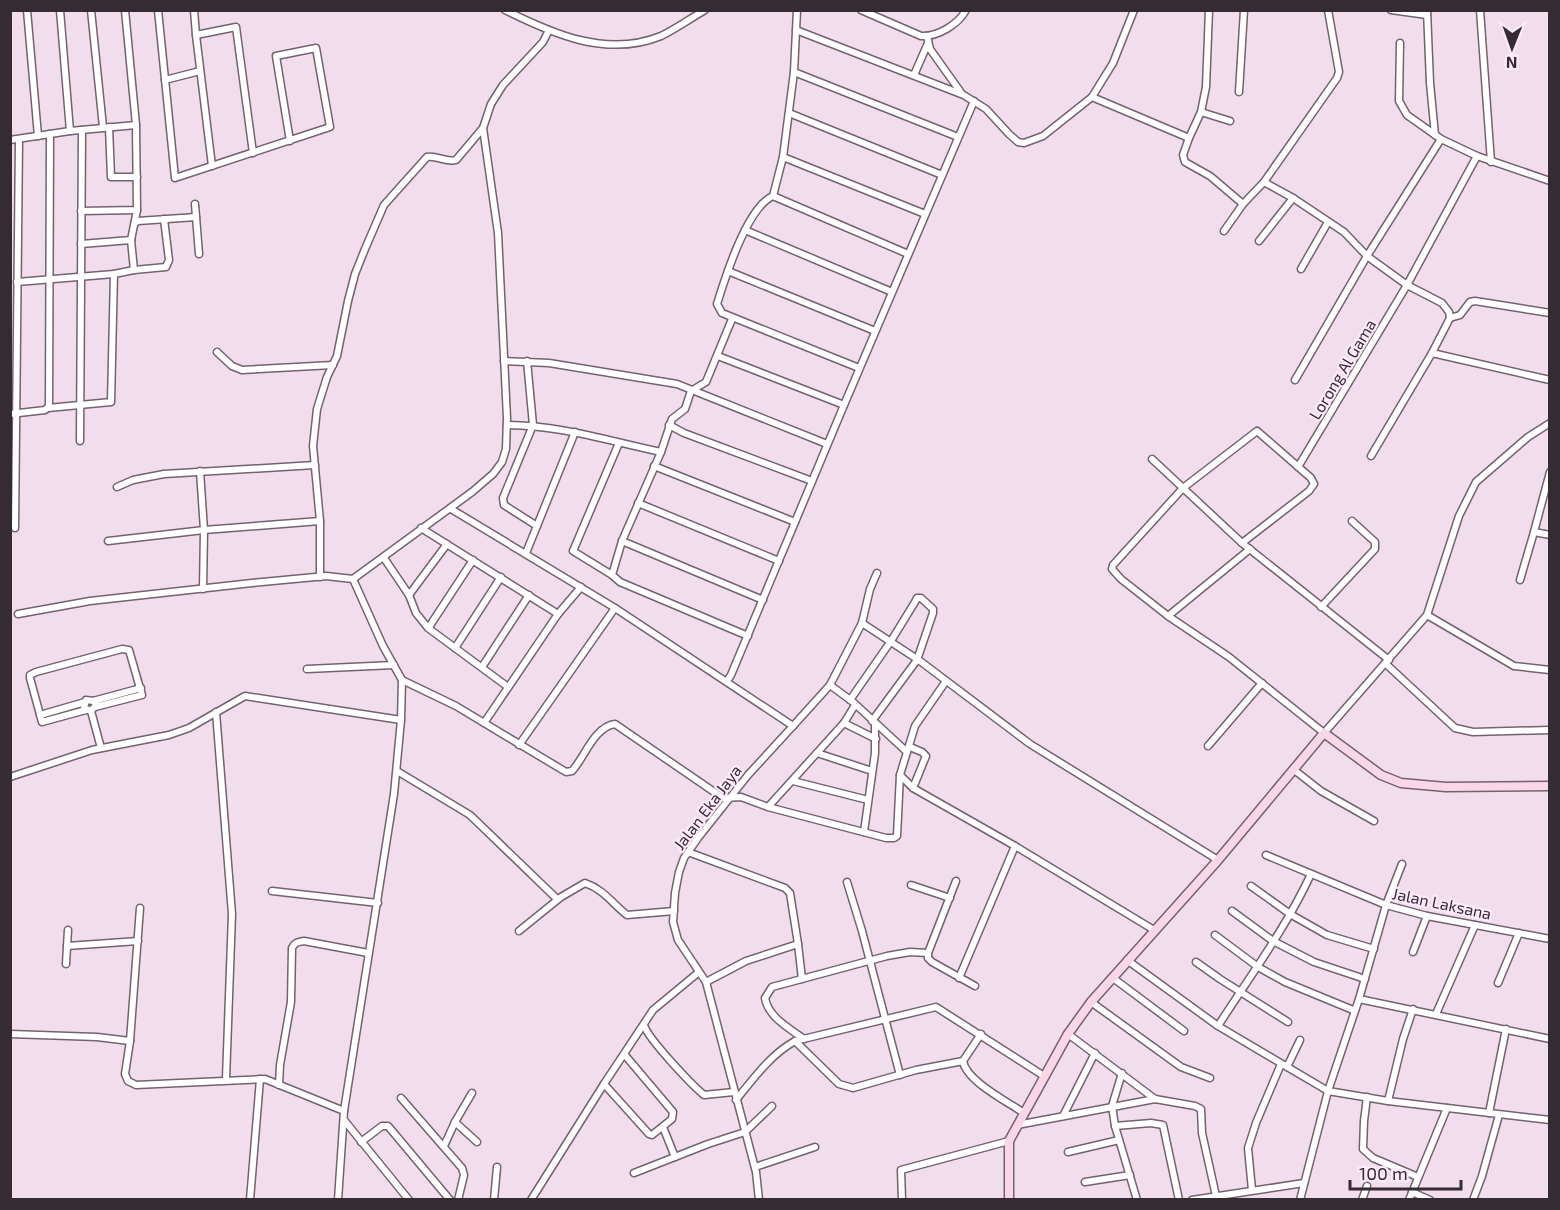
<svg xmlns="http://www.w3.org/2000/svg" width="1560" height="1210" font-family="'Exo 2',sans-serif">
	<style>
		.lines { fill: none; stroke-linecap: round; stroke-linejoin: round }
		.street-casing { stroke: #746270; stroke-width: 9 }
		.secondary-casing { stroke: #746270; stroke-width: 11 }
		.street { stroke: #fff; stroke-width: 6 }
		.secondary { stroke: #fad7e6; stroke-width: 8 }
		.labels { text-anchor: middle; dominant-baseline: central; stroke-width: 4.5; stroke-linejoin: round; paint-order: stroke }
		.street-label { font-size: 16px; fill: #342c32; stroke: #ffeafb }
	</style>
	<rect width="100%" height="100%" fill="#f2dded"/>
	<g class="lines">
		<g class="street-casing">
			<g id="street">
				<polyline points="27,10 38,136"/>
				<polyline points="60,10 70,131"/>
				<polyline points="91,10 103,127"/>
				<polyline points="158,10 175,178 330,127 316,48 276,56 290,141"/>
				<polyline points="194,10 196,35"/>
				<path d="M 505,10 C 553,34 607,58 661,36 C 676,29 691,18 705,10"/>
				<polyline points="797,10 794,72 783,157 925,214"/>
				<path d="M 861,10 L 921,36 C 937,37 958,25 966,10"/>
				<polyline points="1391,10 1427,15"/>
				<polyline points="1427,10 1430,83 1435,135"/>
				<polyline points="1480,10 1491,162"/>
				<polyline points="796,30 961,94"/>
				<polyline points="927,36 930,49 962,94 986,109 1009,134 1018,142 1024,143 1043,136 1092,97 1113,63 1134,10"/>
				<polyline points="1400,43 1399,101 1407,115 1441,139 1477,156 1550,181"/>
				<polyline points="794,72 958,137"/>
				<polyline points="914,75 928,43"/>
				<polyline points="165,80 200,71"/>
				<polyline points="1239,92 1244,10"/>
				<polyline points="1092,97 1189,138 1201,112 1206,87 1209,10"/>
				<polyline points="1201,112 1230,121"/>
				<polyline points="789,113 942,175"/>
				<polyline points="109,127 111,177 137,177"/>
				<polyline points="1189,138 1183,155 1185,162 1210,176 1243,204"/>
				<polyline points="10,140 70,131 136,125"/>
				<polyline points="212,166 196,35 236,27 253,153"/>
				<polyline points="1264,182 1293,198 1344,232 1367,256 1407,285 1442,303 1449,312 1450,318 1432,353 1371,456"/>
				<polyline points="773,196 783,157"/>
				<polyline points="195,204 199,254"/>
				<polyline points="81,211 137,210 136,125 125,10"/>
				<polyline points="135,223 138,221 196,217"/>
				<polyline points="745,230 892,292"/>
				<polyline points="1224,231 1243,204 1264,182 1337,78 1339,72 1328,10"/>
				<polyline points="131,240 134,270"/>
				<polyline points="1259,241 1293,198"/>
				<polyline points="81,244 131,240 137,210"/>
				<polyline points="1301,269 1328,222"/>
				<polyline points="728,271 875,331"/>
				<polyline points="17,282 114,274 134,270 166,267 169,260 164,219"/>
				<polyline points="1450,318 1460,315 1470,302 1475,301 1550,313"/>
				<polyline points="732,319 706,382 691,391 685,409 672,419 661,452 622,541 612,575 620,582 748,636"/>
				<polyline points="217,352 232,366 242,370 333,365"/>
				<polyline points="1432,353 1550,380"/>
				<polyline points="718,356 844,405"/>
				<polyline points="504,361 549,363 677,384 827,444"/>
				<polyline points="527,361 533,425 503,498 504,505 537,526"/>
				<path d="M 859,368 L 722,313 L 717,304 C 725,278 747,207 773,196 L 908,254"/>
				<polyline points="1295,380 1367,256 1441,139"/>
				<polyline points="48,408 111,402 114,274"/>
				<polyline points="10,414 45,410 49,406 50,134"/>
				<path d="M 507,425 C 559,425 609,441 661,452"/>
				<polyline points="669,425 684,433 812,481"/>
				<polyline points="80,441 82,130"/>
				<polyline points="1152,459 1242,543 1389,660"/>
				<polyline points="654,466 795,522"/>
				<polyline points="1298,467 1407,285 1477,156"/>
				<polyline points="200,471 204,530 203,589"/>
				<polyline points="1550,472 1534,532 1550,535"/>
				<polyline points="117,487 133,480 164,474 315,465"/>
				<polyline points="638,503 779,561"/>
				<polyline points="451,509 615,608 793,726 748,775 698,838 684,858 679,872 675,893 673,922 678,940 706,982 756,1172 759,1200"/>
				<polyline points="15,528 19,139"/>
				<polyline points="421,528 558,614"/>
				<polyline points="108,541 204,530 320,521"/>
				<polyline points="622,541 763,600"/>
				<polyline points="1242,543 1309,491 1314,484 1311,478 1257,431 1183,488 1113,565 1112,569 1121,579 1168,616 1229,657 1324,733 1427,615 1459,516 1476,482 1528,437 1550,423"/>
				<polyline points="526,553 575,432"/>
				<polyline points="384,558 409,595 416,613 428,628 508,687"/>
				<polyline points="612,575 573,551 619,443"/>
				<path d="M 320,577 L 320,521 L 313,446 L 317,409 L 327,377 L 337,356 L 348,301 L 355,274 L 365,249 L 384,205 L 427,157 C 437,155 446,163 456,160 L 483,128"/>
				<polyline points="1520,580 1534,532"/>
				<polyline points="409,595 447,544"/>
				<polyline points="1321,607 1375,549 1375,542 1352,521"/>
				<polyline points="18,614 90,601 252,583 326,576 353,579"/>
				<polyline points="1427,615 1514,666 1550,670"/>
				<polyline points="1168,616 1250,549"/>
				<polyline points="862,623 920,661 1030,744 1218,860"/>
				<polyline points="429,627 473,560"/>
				<polyline points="455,648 501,577"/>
				<polyline points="1386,664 1455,728 1473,732 1550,730"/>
				<polyline points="482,667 529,595"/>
				<polyline points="307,669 394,665"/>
				<path d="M 402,680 L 456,706 L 566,772 L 572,771 C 585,757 594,727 615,724 L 723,798 L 741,797 L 768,807 L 886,838 L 894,838 L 897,836 L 900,775"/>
				<polyline points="727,681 731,675 844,405 974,101"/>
				<polyline points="830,685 853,702 907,752 900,775 913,788 1015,846 1154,930"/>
				<polyline points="850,700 891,641 915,602 917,598 921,598 933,609 933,613 917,660 872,721"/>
				<polyline points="93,701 141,688"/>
				<polyline points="86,710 42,722 30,678 30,675 36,672 122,649 129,650 142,695 95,707"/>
				<polyline points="91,711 96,705 94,701 86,700 84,708 91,711 101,748"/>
				<polyline points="216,712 232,914 226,1079"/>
				<polyline points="40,715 85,702"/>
				<polyline points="484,723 558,614 581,587"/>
				<polyline points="844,723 876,739"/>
				<polyline points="793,726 830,685 862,623 870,589 877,573"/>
				<polyline points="519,745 615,608"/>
				<polyline points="1208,746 1262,683"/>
				<polyline points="910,747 922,752 926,756 913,788"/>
				<polyline points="907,752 915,726 946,681"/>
				<polyline points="817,753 872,771"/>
				<polyline points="1293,769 1321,791 1374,821"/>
				<polyline points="397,771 470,815 557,899"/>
				<polyline points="10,777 92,750 169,735 189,728 245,696 401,720 402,680 383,646 353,579 472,492 493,474 502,462 506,449 507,418 498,233 483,128 491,104 503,85 543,42 548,32"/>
				<polyline points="793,781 868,800"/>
				<polyline points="768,807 844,723 855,705"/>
				<polyline points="864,832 875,753 875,724"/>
				<polyline points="688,852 785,888 790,893 798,944 746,961 706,982"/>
				<polyline points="1266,855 1386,905 1427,916 1550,939"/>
				<polyline points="956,881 928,953 928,958 932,962 975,986"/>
				<polyline points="847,882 862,931 900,1075"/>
				<polyline points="911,885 950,898"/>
				<polyline points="1251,886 1290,914 1327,935 1374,949"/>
				<polyline points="272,891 378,903"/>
				<polyline points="1232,911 1273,941 1314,962 1365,979"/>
				<path d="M 519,931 L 561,897 L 585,883 C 603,889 613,904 627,915 L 674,911"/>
				<polyline points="1215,935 1258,967 1285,982 1353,1010"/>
				<polyline points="798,944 802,979"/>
				<polyline points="67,946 138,941"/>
				<polyline points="1413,952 1427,916"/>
				<polyline points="1127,960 1218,1026 1328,1091 1388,1101 1550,1120"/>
				<polyline points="1196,962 1220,979 1288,1022"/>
				<polyline points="66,964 68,930"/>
				<polyline points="959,978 1015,846"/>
				<polyline points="1113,978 1184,1031"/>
				<polyline points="1498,983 1519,933"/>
				<polyline points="1359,999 1550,1039"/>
				<polyline points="1091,1002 1181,1067 1210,1078"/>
				<polyline points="1436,1014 1475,925"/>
				<path d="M 644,1025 C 648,1039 692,1085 704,1095 L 734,1092"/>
				<path d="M 1218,1026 C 1250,976 1286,928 1311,874"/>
				<polyline points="10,1034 97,1037 130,1041 125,1074 128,1081 136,1085 265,1079 344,1111"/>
				<polyline points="1068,1034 1155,1099"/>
				<path d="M 804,1039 C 789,1028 768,1017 765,998 L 772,987 L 887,956 L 910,952 L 928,953"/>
				<polyline points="130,1041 140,908"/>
				<path d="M 795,1041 L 839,1084 L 853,1088 L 916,1070 L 963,1061 C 966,1081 1008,1102 1024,1113"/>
				<polyline points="624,1054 673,1112 672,1119 652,1135 649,1134 604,1084 653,1010 699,972"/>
				<polyline points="963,1061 981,1034"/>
				<polyline points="1287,1067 1300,1040"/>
				<polyline points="1122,1073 1112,1106 1115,1126 1137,1200"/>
				<path d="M 279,1085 L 280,1065 L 291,1002 L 292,948 C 295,942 298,942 304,941 L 368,953"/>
				<polyline points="1367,1097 1364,1121 1363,1149 1373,1158 1418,1177"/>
				<polyline points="401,1098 462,1168 464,1175 458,1200"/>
				<path d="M 736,1100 C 754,1078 770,1055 795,1041 L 936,1007 L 1044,1076"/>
				<polyline points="1388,1101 1403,1039 1413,1009"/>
				<polyline points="1489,1113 1506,1029"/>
				<polyline points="1063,1116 1095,1053"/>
				<polyline points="344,1120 409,1200"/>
				<polyline points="455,1122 477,1142"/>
				<polyline points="1017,1125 1155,1099 1195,1106 1201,1109 1202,1133 1216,1196"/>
				<polyline points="1115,1126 1151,1123 1163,1125 1179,1200"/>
				<polyline points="663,1127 675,1157"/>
				<polyline points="361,1142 382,1126 388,1126 450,1200"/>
				<polyline points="444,1146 455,1122 472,1093"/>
				<polyline points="1068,1152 1119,1140"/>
				<polyline points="755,1167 815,1147"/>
				<polyline points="634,1173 708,1144 745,1132 772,1106"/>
				<polyline points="1085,1182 1130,1175"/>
				<polyline points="1252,1190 1248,1148 1256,1123 1281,1064"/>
				<polyline points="1412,1192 1430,1200"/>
				<polyline points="250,1200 260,1079"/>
				<polyline points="338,1200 344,1111 394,794 401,720"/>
				<polyline points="494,1200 497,1167"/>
				<polyline points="531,1200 604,1084"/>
				<polyline points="902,1200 901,1170 1009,1141"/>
				<polyline points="1192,1200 1304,1183"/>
				<polyline points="1300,1200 1328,1091 1359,999 1386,905 1402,864"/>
				<polyline points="1362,1200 1367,1186"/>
				<polyline points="1409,1200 1447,1108"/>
				<polyline points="1473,1200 1482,1176 1499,1115"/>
			</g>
		</g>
		<g class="secondary-casing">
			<polyline id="secondary" points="1009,1200 1009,1141 1068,1034 1091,1002 1218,860 1324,733 1381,775 1401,783 1446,787 1550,786"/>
		</g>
		<use href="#street" class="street"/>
		<use href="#secondary" class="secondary"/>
	</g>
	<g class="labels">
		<g class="street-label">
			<text transform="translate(1342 369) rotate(-59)">Lorong Al Gama</text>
			<text transform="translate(707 807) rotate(-53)">Jalan Eka Jaya</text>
			<text transform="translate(1442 903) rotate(12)">Jalan Laksana</text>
		</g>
	</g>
	<rect width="1560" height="1210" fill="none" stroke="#342c32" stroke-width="24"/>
	<g transform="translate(1512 48) rotate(181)" stroke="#ffeafb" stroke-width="4.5" paint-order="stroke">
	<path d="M0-4.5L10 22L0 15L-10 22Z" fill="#342c32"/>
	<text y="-9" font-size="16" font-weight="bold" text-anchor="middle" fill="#342c32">N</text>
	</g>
	<path d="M1350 1180v9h111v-9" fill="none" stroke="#342c32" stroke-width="3"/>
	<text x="1359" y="1180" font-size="18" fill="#342c32" stroke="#ffeafb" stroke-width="4.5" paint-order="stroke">100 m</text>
</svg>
